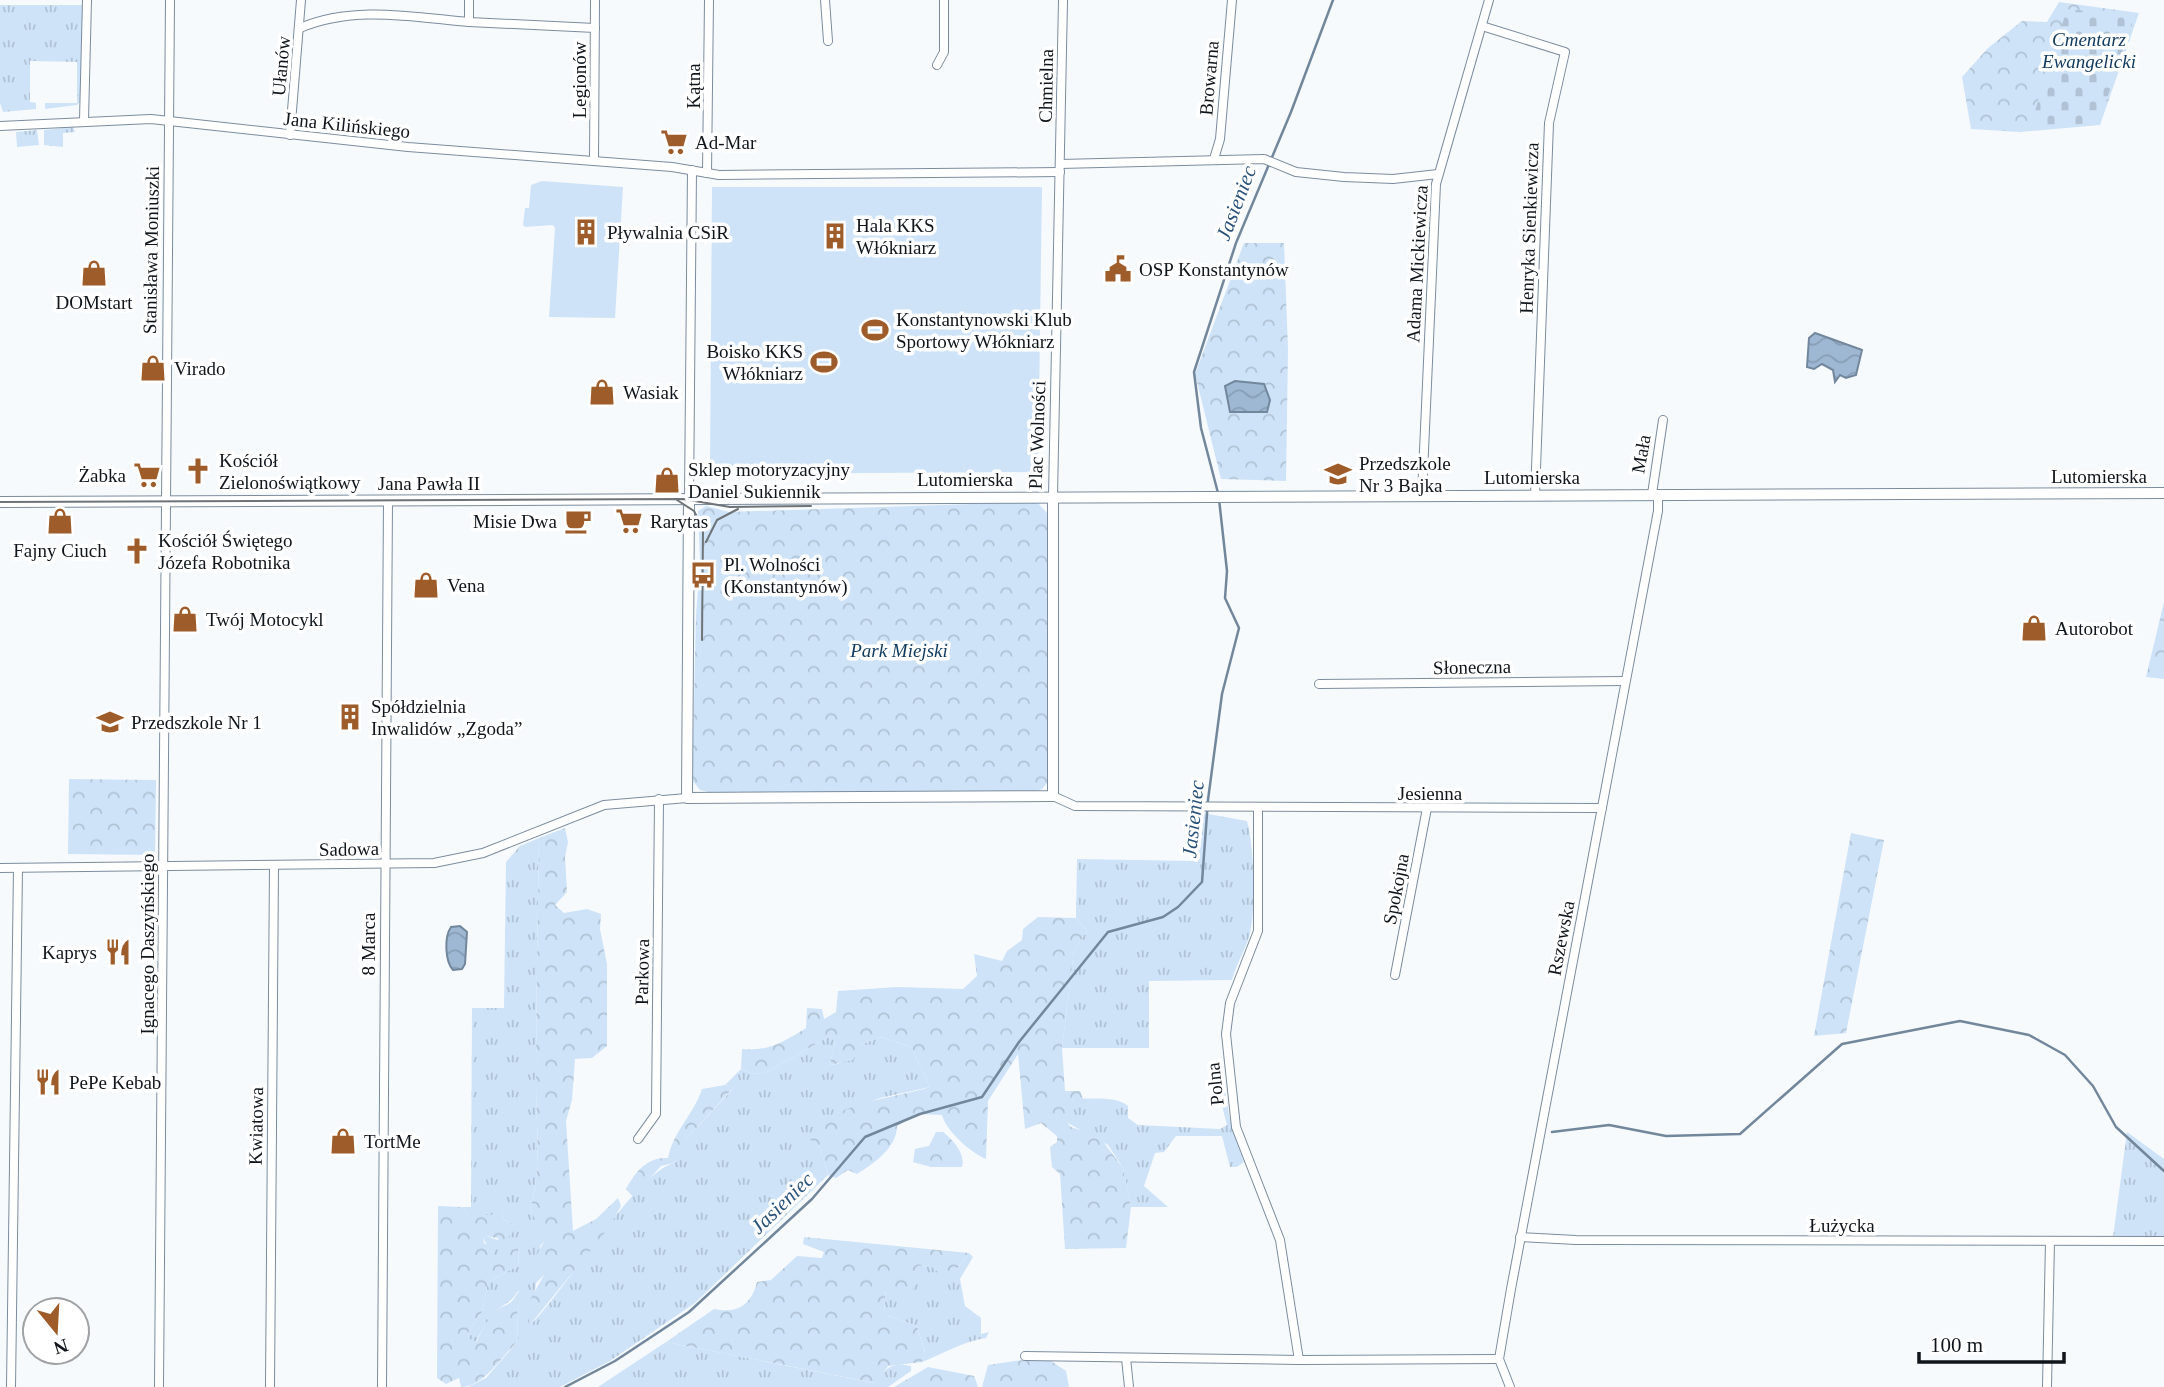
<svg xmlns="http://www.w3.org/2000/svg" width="2164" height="1387" font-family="Georgia,serif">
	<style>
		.grass { fill: url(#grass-tufts) }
		.forest { fill: url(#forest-crowns) }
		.cemetery { fill: url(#cemetery-stones) }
		.pitch { fill: #cee3f8 }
		.water { fill: url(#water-waves); stroke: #73879c; stroke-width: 2 }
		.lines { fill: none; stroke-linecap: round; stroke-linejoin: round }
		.stream { stroke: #73879c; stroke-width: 2.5 }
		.street-casing { stroke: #7c8c9d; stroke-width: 10 }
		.secondary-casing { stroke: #7c8c9d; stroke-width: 12 }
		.street { stroke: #fff; stroke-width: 8 }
		.secondary { stroke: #fff; stroke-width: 10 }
		.tram { stroke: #6e7378; stroke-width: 2 }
		.labels { text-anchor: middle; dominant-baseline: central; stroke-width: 7; stroke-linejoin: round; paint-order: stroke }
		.park-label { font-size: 19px; font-style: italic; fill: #0f395d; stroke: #fff }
		.street-label { font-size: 19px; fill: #0f151b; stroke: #fff }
		.poi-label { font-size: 19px; fill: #0f151b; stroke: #fff; text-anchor: start }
		.water-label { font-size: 21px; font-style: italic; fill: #2b537a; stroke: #fff }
	</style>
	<defs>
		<pattern id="grass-tufts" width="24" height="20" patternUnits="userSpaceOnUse" patternTransform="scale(1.75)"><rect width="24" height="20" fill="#cee3f8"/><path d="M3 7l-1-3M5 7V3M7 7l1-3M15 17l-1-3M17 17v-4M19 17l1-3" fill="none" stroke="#b0c2d4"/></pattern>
		<pattern id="forest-crowns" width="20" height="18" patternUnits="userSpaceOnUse" patternTransform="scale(1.75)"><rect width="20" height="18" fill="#cee3f8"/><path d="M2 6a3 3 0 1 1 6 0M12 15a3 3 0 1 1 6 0" fill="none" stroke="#b0c2d4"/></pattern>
		<pattern id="cemetery-stones" width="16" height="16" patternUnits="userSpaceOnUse" patternTransform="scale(1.75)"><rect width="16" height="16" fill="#cee3f8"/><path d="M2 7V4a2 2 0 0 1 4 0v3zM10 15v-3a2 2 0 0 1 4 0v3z" fill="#b0c2d4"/></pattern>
		<pattern id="water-waves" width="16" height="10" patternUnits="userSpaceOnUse" patternTransform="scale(1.75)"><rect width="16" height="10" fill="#9eb8d4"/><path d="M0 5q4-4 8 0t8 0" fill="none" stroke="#879db5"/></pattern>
	</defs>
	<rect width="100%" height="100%" fill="#f6fafd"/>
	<g class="grass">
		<polygon points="0,5 83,5 81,101 77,105 45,109 45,103 77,103 77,62 30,61 30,102 36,103 36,109 3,112 0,103"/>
		<polygon points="73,127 75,132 63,133 63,147 44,145 44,130"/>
		<polygon points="37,130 39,145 17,147 16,132"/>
		<path d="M 1197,812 L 1247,821 C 1254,845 1257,916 1248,940 C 1243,954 1236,965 1232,980 L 1149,981 L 1149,1048 L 1062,1048 L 1074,950 L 1087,931 L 1076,918 L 1077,859 L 1195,861 Z"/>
		<path d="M 539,838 C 538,919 536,1001 536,1083 C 536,1127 542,1167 530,1210 L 547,1238 L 540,1246 L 544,1275 L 536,1283 L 530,1325 C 564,1293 637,1170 675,1163 L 686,1139 L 731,1091 L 733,1087 L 725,1085 L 741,1069 L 754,1074 L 765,1073 L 830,1036 L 835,1042 L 830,1065 C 843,1064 854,1057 859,1045 L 881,1037 L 911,1047 L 930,1087 L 880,1098 L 833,1116 L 819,1145 L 828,1175 L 695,1303 L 610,1361 L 560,1387 L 468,1387 L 486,1378 L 518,1341 L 517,1313 L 522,1290 L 517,1292 C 511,1303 506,1303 497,1310 C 490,1316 480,1333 476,1342 L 468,1339 L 469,1330 L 482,1312 L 488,1282 L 519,1265 L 518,1248 L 503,1259 L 495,1259 L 483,1238 L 487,1236 L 497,1240 L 517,1226 L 504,1220 L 501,1208 L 492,1215 L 469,1215 L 462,1207 L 471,1207 L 472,1008 L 504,1008 L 506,862 L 520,846 Z"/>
		<path d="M 1222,1091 L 1225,1091 L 1229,1115 L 1244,1162 L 1237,1167 L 1230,1167 L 1222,1136 L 1176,1136 L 1164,1152 L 1155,1153 L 1144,1186 L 1168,1207 L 1131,1207 L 1123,1168 L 1108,1145 L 1066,1122 L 1073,1099 C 1089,1099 1117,1096 1128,1106 L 1128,1118 L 1138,1125 L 1220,1129 L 1227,1125 L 1220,1098 Z"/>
		<polygon points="2127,1132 2164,1159 2164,1237 2113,1237"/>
		<path d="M 969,1253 L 973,1257 L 960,1279 L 965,1306 L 981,1318 L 981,1334 L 989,1332 L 986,1338 C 961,1342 945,1353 922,1362 L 925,1352 L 917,1326 L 888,1316 L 884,1311 L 886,1291 L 902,1289 L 917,1266 L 929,1265 L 954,1273 Z"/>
		<path d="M 666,1342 L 874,1383 C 886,1368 891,1362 911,1366 L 911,1371 L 888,1387 L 598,1387 Z"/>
	</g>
	<g class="forest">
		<polygon points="2059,2 2139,13 2100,125 2020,132 1971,129 1962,77 1988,48 2022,21 2047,22"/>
		<polygon points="1244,243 1284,243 1288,349 1286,481 1221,479 1195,374"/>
		<polygon points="1037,502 1047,513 1048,782 1042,789 1034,792 712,793 700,790 692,780 696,616 698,589 701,588 698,511 706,506 729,512"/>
		<polygon points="2164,602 2164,679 2146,677"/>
		<polygon points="69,779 156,780 155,855 68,854"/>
		<path d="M 565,828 L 568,842 L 565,857 L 567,892 L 555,905 L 564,913 L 587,909 L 601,914 L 600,929 L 607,964 L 607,1046 L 592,1058 L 575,1059 L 572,1100 L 566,1121 L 573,1231 L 596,1219 L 618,1198 L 621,1206 L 608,1229 L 529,1326 L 530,1300 L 544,1275 L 536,1256 L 546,1238 L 530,1210 C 542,1167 536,1127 536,1083 C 536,1001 538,919 539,838 Z"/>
		<polygon points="1851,833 1884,840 1846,1033 1814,1036"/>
		<path d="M 1038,917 L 1076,918 L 1087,931 L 1074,950 L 1062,1048 L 1065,1091 L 1080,1091 L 1083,1099 L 1073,1099 L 1067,1122 L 1071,1127 L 1099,1136 L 1123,1168 L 1131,1207 L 1126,1248 L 1065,1249 L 1060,1174 L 1052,1167 L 1050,1147 L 1057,1142 L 1057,1136 L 1041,1123 L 1025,1129 L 1018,1054 L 988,1101 L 986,1159 C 971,1153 946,1131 942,1115 L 918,1114 L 897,1126 C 897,1148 873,1164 857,1174 L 848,1170 L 836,1178 L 828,1175 L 819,1145 L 809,1139 C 824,1103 897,1098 930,1087 L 911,1047 L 881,1037 L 859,1045 L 853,1060 L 830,1065 L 835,1042 L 830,1036 L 765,1073 L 754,1074 L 741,1069 L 742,1049 C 768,1052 785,1041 806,1028 L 807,1008 L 822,1009 L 824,1019 L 836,1012 L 838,991 L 897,987 L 963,989 L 977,976 L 974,954 L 1002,961 L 1007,951 L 1022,940 L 1023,929 Z"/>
		<path d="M 725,1085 L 734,1087 L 686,1139 L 686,1149 L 674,1163 L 661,1166 L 633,1197 L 626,1189 C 636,1171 647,1157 668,1158 C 672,1133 694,1114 702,1089 Z"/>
		<path d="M 936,1132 L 943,1132 C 953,1140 966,1154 962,1167 L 931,1167 L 913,1162 L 915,1149 L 929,1146 Z"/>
		<path d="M 438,1206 L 462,1207 L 469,1215 L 492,1215 L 501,1207 L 504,1220 L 518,1226 L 506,1240 L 487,1236 L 483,1238 L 484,1243 L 493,1248 L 495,1259 L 503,1259 L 508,1251 L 518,1248 L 519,1265 L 488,1282 L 482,1312 L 469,1330 L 468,1338 L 477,1342 C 480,1333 490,1315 497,1310 C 502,1306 509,1305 512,1301 C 517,1296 515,1293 523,1289 L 517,1313 L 518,1341 C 501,1357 484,1387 461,1387 L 459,1378 L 446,1384 L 437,1378 Z"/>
		<path d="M 804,1237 L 969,1253 L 954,1273 L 945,1277 L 929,1265 L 917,1266 L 912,1292 L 886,1291 L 884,1310 L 888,1316 L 917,1326 L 925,1353 L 922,1362 L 888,1366 L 875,1383 L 666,1342 L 714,1309 C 738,1314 751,1305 757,1282 L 771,1280 L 797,1256 L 822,1258 L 824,1252 L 803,1244 Z"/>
		<polygon points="1029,1359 1051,1361 1066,1371 1069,1387 982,1387 988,1365"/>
		<polygon points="928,1367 974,1376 978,1387 894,1387"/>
	</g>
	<polygon class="cemetery" points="2067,9 2134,16 2099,123 2030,127"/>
	<g class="pitch">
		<polygon points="542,181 623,187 615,318 549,317 555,228 553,225 525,227 523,225 525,208 529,208 531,185"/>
		<polygon points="712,187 1042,187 1038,472 710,474"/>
	</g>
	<g class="water">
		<polygon points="1815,333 1862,350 1856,375 1846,378 1840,375 1835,382 1833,370 1822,364 1814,369 1807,367 1809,338"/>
		<polygon points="1235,381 1264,384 1270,400 1267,412 1230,412 1225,386"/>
		<path d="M 460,926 L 467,932 L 465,964 L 462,969 L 453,970 C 445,961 444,937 451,927 Z"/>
	</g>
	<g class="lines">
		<g class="stream">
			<polyline points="1218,493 1201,428 1194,372 1236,243 1291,112 1333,0"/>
			<polyline points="1552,1132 1609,1125 1666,1136 1740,1134 1842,1044 1960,1021 2029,1035 2065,1055 2093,1086 2116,1127 2164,1171"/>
			<polyline points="565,1387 615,1361 689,1312 812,1199 865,1137 920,1114 982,1097 1019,1042 1108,932 1163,917 1178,907 1202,882 1208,800 1222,694 1239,628 1225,598 1227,571 1219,499"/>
		</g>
		<g class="street-casing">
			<g id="street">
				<polyline points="469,0 469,22 595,28"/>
				<polyline points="825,0 828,41"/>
				<polyline points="1482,26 1565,52 1549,123 1535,495"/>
				<path d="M 300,28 C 353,5 413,17 469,22"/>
				<polyline points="937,65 944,52 944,0"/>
				<polyline points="84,120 87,0"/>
				<polyline points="0,126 151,119 408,147 672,167 719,175 1060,172"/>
				<polyline points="290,135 301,0"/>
				<polyline points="1214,159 1220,139 1232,0"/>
				<polyline points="594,161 595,0"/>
				<polyline points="1060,164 1264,159 1296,172 1344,177 1393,179 1438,174"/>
				<polyline points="707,173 709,0"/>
				<polyline points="1652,494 1663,420"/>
				<polyline points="1422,495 1436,184 1489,0"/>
				<polyline points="1053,496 1063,0"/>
				<polyline points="689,499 692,170"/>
				<polyline points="1319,684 1625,681"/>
				<polyline points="1053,796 1075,806 1602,808"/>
				<polyline points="1258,809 1258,931 1230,1003 1226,1034 1236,1127 1280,1240 1299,1360 1499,1359"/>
				<polyline points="0,868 434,863 483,853 604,805 687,798"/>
				<polyline points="1395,975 1427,808"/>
				<polyline points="638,1139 656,1114 659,799"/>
				<polyline points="1520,1237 1576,1240 2164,1241"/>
				<polyline points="1025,1356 1299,1360"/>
				<polyline points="1126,1358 1129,1387"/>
				<polyline points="11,1387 18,868"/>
				<polyline points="159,1387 170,0"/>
				<polyline points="270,1387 274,865"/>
				<polyline points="382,1387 388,501"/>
				<polyline points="1510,1387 1499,1359 1511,1289 1658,511 1658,494"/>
				<polyline points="2047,1387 2050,1241"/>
			</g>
		</g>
		<g class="secondary-casing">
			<g id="secondary">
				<polyline points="689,499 687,798 1053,796 1053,496"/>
				<polyline points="0,502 2164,493"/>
			</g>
		</g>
		<use href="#street" class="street"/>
		<use href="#secondary" class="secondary"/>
		<g class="tram">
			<polyline points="677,500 694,511 703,529 702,640"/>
			<polyline points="0,502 683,499 730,507 811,506"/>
			<polyline points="706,542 717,520 738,509"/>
		</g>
	</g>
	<defs>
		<g id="supermarket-bare" transform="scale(2.1)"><path d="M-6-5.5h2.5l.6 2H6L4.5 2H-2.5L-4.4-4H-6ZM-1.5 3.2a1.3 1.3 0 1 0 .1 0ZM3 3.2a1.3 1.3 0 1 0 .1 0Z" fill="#9e5c2a" stroke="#fff" stroke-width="2.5" paint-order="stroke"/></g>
		<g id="building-bare" transform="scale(2.1)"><path d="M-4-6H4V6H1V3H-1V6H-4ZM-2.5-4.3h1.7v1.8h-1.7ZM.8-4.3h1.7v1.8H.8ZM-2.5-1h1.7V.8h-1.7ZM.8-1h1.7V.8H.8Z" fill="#9e5c2a" stroke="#fff" stroke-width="2.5" paint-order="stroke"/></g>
		<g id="civic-bare" transform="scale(2.1)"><path d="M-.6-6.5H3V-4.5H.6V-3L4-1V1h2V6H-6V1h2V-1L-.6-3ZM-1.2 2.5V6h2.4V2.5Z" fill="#9e5c2a" stroke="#fff" stroke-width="2.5" paint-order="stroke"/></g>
		<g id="shop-bare" transform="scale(2.1)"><path d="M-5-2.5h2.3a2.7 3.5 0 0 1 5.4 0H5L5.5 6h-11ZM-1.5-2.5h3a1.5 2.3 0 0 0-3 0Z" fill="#9e5c2a" stroke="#fff" stroke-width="2.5" paint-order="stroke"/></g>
		<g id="stadium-bare" transform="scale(2.1)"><path d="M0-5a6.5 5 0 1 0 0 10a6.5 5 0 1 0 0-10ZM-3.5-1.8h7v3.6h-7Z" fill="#9e5c2a" stroke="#fff" stroke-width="2.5" paint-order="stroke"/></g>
		<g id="church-bare" transform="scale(2.1)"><path d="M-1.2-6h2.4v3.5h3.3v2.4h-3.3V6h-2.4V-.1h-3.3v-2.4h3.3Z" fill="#9e5c2a" stroke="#fff" stroke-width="2.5" paint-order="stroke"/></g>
		<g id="school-bare" transform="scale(2.1)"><path d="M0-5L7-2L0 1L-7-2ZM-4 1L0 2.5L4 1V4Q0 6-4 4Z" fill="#9e5c2a" stroke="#fff" stroke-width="2.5" paint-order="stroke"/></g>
		<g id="cafe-bare" transform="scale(2.1)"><path d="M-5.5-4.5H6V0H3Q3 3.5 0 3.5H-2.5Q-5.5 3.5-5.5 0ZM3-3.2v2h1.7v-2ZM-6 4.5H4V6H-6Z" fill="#9e5c2a" stroke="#fff" stroke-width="2.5" paint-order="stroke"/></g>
		<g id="bus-bare" transform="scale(2.1)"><path d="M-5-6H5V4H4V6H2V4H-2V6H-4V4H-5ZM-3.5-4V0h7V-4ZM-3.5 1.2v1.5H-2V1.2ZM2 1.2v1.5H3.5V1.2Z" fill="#9e5c2a" stroke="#fff" stroke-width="2.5" paint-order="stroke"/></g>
		<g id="restaurant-bare" transform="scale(2.1)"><path d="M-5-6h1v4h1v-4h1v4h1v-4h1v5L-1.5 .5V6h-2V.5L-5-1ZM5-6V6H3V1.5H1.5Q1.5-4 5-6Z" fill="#9e5c2a" stroke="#fff" stroke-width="2.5" paint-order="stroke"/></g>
	</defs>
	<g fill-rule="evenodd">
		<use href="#supermarket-bare" x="674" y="142"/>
		<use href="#building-bare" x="586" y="232"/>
		<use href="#building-bare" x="835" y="236"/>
		<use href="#civic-bare" x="1118" y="269"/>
		<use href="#shop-bare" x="94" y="273"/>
		<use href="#stadium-bare" x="875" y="330"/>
		<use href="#stadium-bare" x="824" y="362"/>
		<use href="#shop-bare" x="153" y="368"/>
		<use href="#shop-bare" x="602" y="392"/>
		<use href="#church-bare" x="198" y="471"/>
		<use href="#school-bare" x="1338" y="474"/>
		<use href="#supermarket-bare" x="147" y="475"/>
		<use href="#shop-bare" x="667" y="480"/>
		<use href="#shop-bare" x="60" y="521"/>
		<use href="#cafe-bare" x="578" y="521"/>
		<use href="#supermarket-bare" x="629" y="521"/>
		<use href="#church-bare" x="137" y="551"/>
		<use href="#bus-bare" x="703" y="575"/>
		<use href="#shop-bare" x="426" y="585"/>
		<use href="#shop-bare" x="185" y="619"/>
		<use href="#shop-bare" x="2034" y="628"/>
		<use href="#building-bare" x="350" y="717"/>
		<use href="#school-bare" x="110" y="722"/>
		<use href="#restaurant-bare" x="118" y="952"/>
		<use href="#restaurant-bare" x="48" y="1082"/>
		<use href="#shop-bare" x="343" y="1141"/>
	</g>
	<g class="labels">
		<g class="park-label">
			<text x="2089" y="39">Cmentarz<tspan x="2089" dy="22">Ewangelicki</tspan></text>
			<text x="899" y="650">Park Miejski</text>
		</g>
		<g class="street-label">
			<text transform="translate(281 66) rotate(-85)">Ułanów</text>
			<text transform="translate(1209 78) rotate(-85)">Browarna</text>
			<text transform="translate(579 80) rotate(-90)">Legionów</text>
			<text transform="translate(693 86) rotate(-90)">Kątna</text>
			<text transform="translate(1046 86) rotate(-89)">Chmielna</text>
			<text transform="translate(347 125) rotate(6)">Jana Kilińskiego</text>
			<text transform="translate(1529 228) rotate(-88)">Henryka Sienkiewicza</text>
			<text transform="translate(151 250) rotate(-89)">Stanisława Moniuszki</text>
			<text transform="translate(1417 264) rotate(-87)">Adama Mickiewicza</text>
			<text transform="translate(1037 435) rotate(-88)">Plac Wolności</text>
			<text transform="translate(1641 454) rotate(-80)">Mała</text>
			<text x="2099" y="476">Lutomierska</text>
			<text x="1532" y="477">Lutomierska</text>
			<text x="965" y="479">Lutomierska</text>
			<text x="429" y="483">Jana Pawła II</text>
			<text transform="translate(1472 667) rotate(-1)">Słoneczna</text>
			<text x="1430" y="793">Jesienna</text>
			<text transform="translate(349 849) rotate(-1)">Sadowa</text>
			<text transform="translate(1396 889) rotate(-79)">Spokojna</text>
			<text transform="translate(1561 938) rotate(-79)">Rszewska</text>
			<text transform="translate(147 944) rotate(-90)">Ignacego Daszyńskiego</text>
			<text transform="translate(368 944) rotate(-90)">8 Marca</text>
			<text transform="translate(642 972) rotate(-89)">Parkowa</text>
			<text transform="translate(1215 1084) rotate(-96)">Polna</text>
			<text transform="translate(256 1126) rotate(-89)">Kwiatowa</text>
			<text x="1842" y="1225">Łużycka</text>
		</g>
		<g class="poi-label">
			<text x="695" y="142">Ad-Mar</text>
			<text x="856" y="225">Hala KKS<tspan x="856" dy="22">Włókniarz</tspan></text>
			<text x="607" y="232">Pływalnia CSiR</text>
			<text x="1139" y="269">OSP Konstantynów</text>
			<text x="94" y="302" text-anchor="middle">DOMstart</text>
			<text x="896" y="319">Konstantynowski Klub<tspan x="896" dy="22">Sportowy Włókniarz</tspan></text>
			<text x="803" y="351" text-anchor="end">Boisko KKS<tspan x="803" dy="22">Włókniarz</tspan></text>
			<text x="174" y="368">Virado</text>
			<text x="623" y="392">Wasiak</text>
			<text x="219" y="460">Kościół<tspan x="219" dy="22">Zielonoświątkowy</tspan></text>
			<text x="1359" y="463">Przedszkole<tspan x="1359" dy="22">Nr 3 Bajka</tspan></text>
			<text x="688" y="469">Sklep motoryzacyjny<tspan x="688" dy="22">Daniel Sukiennik</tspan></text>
			<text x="126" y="475" text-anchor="end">Żabka</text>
			<text x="557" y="521" text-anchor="end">Misie Dwa</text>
			<text x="650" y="521">Rarytas</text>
			<text x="158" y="540">Kościół Świętego<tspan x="158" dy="22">Józefa Robotnika</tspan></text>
			<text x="60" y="550" text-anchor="middle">Fajny Ciuch</text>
			<text x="724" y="564">Pl. Wolności<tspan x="724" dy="22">(Konstantynów)</tspan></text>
			<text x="447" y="585">Vena</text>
			<text x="206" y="619">Twój Motocykl</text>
			<text x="2055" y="628">Autorobot</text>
			<text x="371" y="706">Spółdzielnia<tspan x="371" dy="22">Inwalidów „Zgoda”</tspan></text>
			<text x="131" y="722">Przedszkole Nr 1</text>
			<text x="97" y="952" text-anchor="end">Kaprys</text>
			<text x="69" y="1082">PePe Kebab</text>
			<text x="364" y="1141">TortMe</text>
		</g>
		<g class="water-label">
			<text transform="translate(1236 203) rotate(-69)">Jasieniec</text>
			<text transform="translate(1193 819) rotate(-84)">Jasieniec</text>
			<text transform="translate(782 1203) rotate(-44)">Jasieniec</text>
		</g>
	</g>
	<g transform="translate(56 1331) rotate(162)"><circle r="33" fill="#ffffff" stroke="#9fa1a4" stroke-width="2"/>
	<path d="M0-5L12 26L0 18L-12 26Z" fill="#9e5c2a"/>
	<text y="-10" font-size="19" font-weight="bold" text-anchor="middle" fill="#0f151b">N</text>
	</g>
	<path d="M1919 1352v10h145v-10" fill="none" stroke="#0f151b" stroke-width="3.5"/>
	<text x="1930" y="1352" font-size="21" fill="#0f151b" stroke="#ffffff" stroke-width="5" paint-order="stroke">100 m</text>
</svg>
